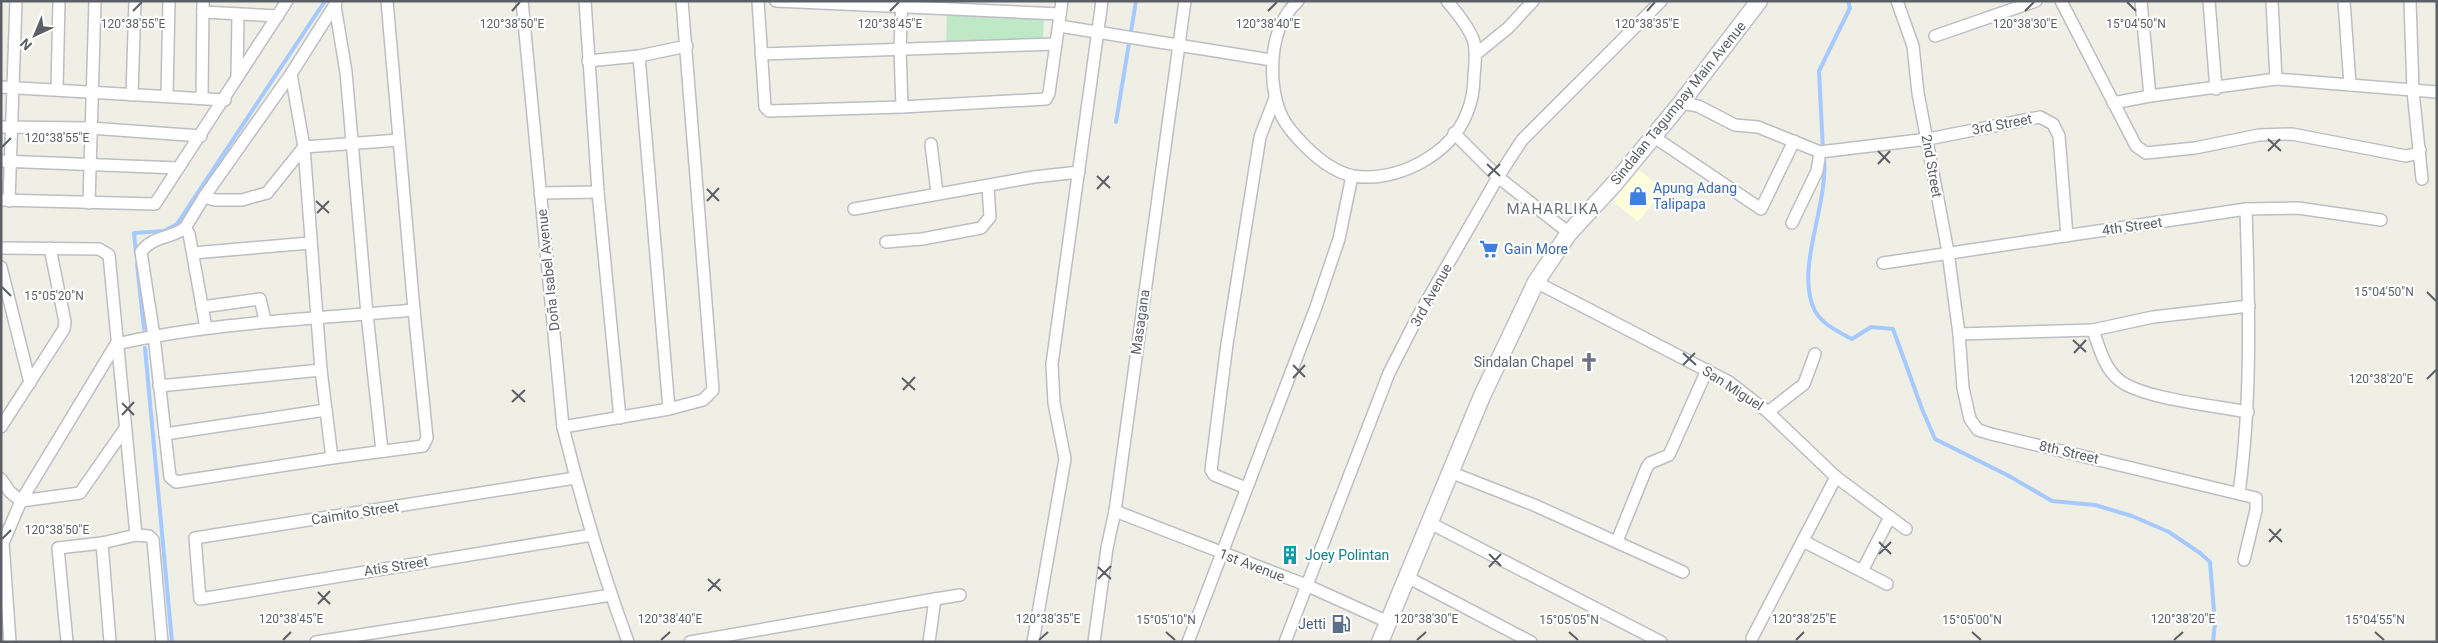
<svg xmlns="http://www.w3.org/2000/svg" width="2438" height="643" font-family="Roboto,sans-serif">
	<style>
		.commercial { fill: #fffcdb }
		.green { fill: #bfe9c6 }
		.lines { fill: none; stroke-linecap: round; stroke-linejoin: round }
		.stream { stroke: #a6caff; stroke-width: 4 }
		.street-casing { stroke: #bcbec4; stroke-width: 14 }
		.secondary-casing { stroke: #bfc1c9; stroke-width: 19 }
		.street { stroke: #fff; stroke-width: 11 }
		.secondary { stroke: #fff; stroke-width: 16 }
		.ticks { fill: none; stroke: #5c5f66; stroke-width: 2 }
		.labels { text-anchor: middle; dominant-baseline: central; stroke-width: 4.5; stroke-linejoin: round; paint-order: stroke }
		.street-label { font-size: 14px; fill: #5c5f66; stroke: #fff }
		.shop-label { font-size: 14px; fill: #366cbe; stroke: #fff; text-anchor: start }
		.worship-label { font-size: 14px; fill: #5b616d; stroke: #fff; text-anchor: end }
		.culture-label { font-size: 14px; fill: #0d838f; stroke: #fff; text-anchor: start }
		.service-label { font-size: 14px; fill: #4e5e75; stroke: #fff; text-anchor: end }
		.neighbourhood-label { font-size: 15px; letter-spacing: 1px; fill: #6d7178; stroke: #fff }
		.ticks-label { font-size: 12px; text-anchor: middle; fill: #5c5f66; stroke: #fff; stroke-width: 4.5; stroke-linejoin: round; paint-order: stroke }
	</style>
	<rect width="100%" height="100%" fill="#f0efe5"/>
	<polygon class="commercial" points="1638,169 1664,190 1638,222 1613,201"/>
	<polygon class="green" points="947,14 1044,17 1043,44 946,43"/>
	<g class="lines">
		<g class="stream">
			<polyline points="1116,122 1136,1"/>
			<polyline points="1823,151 1819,71 1850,8 1848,1"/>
			<path d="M 1824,158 C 1829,204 1794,270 1815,311 C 1823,325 1839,332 1852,339 L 1871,327 L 1893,329 L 1922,409 L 1935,439 L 2009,476 L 2052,501 L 2095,505 L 2132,516 L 2169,532 L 2200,553 L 2210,562 L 2215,623 L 2213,642"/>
			<polyline points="136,254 134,233 164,231 177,224 325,1"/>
			<polyline points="137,264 144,329"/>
			<polyline points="145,348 172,642"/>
		</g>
		<g class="street-casing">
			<g id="street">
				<path d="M 522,1 L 563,427 C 581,500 602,571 628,642"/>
				<polyline points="585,1 598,192 620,418"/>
				<polyline points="758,1 765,107 769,111 902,107 1046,99 1049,93 1062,1"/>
				<polyline points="776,1 1060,14"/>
				<polyline points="902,1 900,48 902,107"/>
				<path d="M 1298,1 C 1276,21 1271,52 1273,81 C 1276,112 1284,125 1305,146 C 1318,159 1334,172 1353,176 C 1396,183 1451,155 1467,113 C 1472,101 1474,88 1474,76 C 1475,64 1477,50 1473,39 C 1467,25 1457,13 1447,1"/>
				<polyline points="1897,1 1913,46 1918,93 1948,252 1959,334 1963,388 1970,419 1978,430 1991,434 2256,498 2256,510 2244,560"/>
				<polyline points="2061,1 2136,146 2146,153 2195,148 2259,135 2292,134 2406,156 2415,154 2420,150"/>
				<polyline points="2141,1 2150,96"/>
				<polyline points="2209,1 2216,89"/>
				<polyline points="2272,1 2276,79"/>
				<polyline points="2344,1 2350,85"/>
				<polyline points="2410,1 2413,91 2422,179"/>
				<polyline points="335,6 346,72 367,314 382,451"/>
				<polyline points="203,12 278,16"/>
				<polyline points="1059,26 1272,60"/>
				<polyline points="1935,36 2036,1"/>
				<polyline points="761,54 1056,44"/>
				<polyline points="1476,54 1508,28 1533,1"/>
				<polyline points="639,56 669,409"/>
				<polyline points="588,61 639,56 687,46"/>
				<polyline points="291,74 304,147 399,140"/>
				<polyline points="237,78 238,15"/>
				<polyline points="1,87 225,100"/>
				<polyline points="57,89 59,1"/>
				<polyline points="132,95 135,1"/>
				<polyline points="167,95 169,1"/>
				<polyline points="202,98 203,1"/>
				<polyline points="1681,103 1698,106 1735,125 1758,127 1820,152"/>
				<polyline points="2113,103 2150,96 2276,79 2437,92"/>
				<polyline points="1,127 90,128 201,136"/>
				<polyline points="1454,133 1498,177 1569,233"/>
				<polyline points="1654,137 1761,209 1794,141"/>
				<polyline points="931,144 937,193"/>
				<polyline points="1,161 178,168"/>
				<polyline points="540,193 598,192"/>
				<polyline points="204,197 291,74 336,3"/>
				<polyline points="1,200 155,204 287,1"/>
				<polyline points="9,201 16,1"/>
				<polyline points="89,203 95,1"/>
				<polyline points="854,209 1034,177 1079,172"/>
				<polyline points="1792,223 1817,171 1820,152 1928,139 2040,117 2053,124 2059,136 2067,236"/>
				<polyline points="886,242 922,239 981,228 990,217 988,187"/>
				<polyline points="1,248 99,249 109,255 136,535"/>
				<polyline points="193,253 310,243"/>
				<polyline points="1883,263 2246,209 2298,208 2381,220"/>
				<polyline points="1,267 30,383"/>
				<polyline points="1536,282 1729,382 1768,412 1836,477 1906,529"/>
				<polyline points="202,307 260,299 265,320"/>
				<path d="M 206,328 L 189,234 L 185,228 C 170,239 152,236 141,252 L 154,336 L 170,477 L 176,482 L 332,458 L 321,370"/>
				<polyline points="2093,330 2153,317 2249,306"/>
				<path d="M 1959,334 L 2093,330 C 2099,347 2104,368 2119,380 C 2142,399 2218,406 2248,412"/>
				<polyline points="159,386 321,370 304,147 267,193 242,200 215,200 204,197 185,228"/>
				<polyline points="1768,412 1804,384 1815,354"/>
				<polyline points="1,427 64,329 65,322 50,248"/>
				<polyline points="563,427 669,409 703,400 713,390 682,1"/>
				<polyline points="165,434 326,410"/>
				<polyline points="332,458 423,446 427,438 414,310 387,1"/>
				<polyline points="1450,472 1534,505 1683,572"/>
				<polyline points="575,478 195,538 200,599 592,535"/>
				<polyline points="1,479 10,492 21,501 80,493 124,430"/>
				<polyline points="1246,488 1214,475 1211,470 1227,344 1260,137 1275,98"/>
				<path d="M 2239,493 C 2252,399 2249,304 2246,209"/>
				<polyline points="1115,511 1306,585 1388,622"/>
				<polyline points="1430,523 1661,642"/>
				<polyline points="1617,541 1647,467 1650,463 1669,455 1707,370"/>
				<polyline points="1803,541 1887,584"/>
				<polyline points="102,543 110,642"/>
				<polyline points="1862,571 1890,517"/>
				<polyline points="1407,577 1531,642"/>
				<polyline points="935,599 960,595"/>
				<polyline points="1752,638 1836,477"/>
				<path d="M 10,642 L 3,543 L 21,501 L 116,344 C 214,322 314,319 414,310"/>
				<polyline points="67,642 58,548 102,543 136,535 149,536 153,540 162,642"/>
				<polyline points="316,642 611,595"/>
				<polyline points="690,642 935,599 929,642"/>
				<polyline points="1033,642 1065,459 1054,403 1052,364 1102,1"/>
				<polyline points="1094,642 1107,548 1115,511 1185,1"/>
				<polyline points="1188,642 1316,307 1339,239 1352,176"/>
				<polyline points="1285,642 1389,373 1417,318 1498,177 1522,140 1661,1"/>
			</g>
		</g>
		<g class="secondary-casing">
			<polyline id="secondary" points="1380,642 1482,396 1536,282 1569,233 1616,182 1681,103 1759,1"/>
		</g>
		<use href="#street" class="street"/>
		<use href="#secondary" class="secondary"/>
	</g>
	<path class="ticks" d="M 2127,2 L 2136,11M 133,11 L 142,2M 512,11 L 520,2M 890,11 L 899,2M 1268,11 L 1277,2M 1647,11 L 1655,2M 2025,11 L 2034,2M 2268,139 L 2281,151M 2,147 L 11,138M 1878,151 L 1890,163M 2268,151 L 2280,139M 1487,164 L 1500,176M 1878,164 L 1890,151M 1097,176 L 1110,188M 1488,176 L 1500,164M 707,189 L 719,201M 1097,189 L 1109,176M 316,201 L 329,213M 707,201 L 719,188M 317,213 L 329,201M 2,287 L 11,296M 2427,292 L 2436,301M 2073,340 L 2086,352M 1683,353 L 1696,365M 2074,353 L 2086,340M 1293,365 L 1305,377M 1683,365 L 1695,353M 902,378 L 915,390M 1293,378 L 1305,365M 2427,379 L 2436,370M 512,390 L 525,402M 903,390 L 915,377M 512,402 L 525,390M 122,403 L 134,415M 122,415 L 134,402M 2269,529 L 2282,542M 2,539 L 11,530M 1879,542 L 1891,554M 2269,542 L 2281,529M 1489,554 L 1501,566M 1879,554 L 1891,542M 1098,567 L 1111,579M 1489,567 L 1501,554M 708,579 L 721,591M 1098,579 L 1111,566M 708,591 L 720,579M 318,592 L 330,604M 318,604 L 330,591M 1166,632 L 1175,640M 1569,632 L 1578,640M 1972,632 L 1981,640M 2375,632 L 2384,640M 283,640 L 291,632M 661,640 L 670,632M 1039,640 L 1048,632M 1417,640 L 1426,632M 1796,640 L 1804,632M 2174,640 L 2183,632"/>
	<defs>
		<g id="shop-bare" transform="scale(1.5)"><path d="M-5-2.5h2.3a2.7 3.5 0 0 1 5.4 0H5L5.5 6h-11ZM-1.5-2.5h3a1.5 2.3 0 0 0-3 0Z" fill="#3f7fe0" stroke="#fff" stroke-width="2.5" paint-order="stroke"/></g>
		<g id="supermarket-bare" transform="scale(1.5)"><path d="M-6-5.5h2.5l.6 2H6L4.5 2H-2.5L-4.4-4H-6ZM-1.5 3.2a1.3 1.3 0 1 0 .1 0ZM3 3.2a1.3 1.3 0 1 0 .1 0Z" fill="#3f7fe0" stroke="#fff" stroke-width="2.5" paint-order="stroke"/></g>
		<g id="church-bare" transform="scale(1.5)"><path d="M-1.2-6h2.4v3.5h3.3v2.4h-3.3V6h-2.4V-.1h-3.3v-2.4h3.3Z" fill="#6b7280" stroke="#fff" stroke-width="2.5" paint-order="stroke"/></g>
		<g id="building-bare" transform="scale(1.5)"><path d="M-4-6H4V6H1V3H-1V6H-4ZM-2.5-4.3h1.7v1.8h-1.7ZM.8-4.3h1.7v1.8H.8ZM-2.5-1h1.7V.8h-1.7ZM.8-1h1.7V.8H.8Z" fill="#0f9aa8" stroke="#fff" stroke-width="2.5" paint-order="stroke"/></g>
		<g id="fuel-bare" transform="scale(1.5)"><path d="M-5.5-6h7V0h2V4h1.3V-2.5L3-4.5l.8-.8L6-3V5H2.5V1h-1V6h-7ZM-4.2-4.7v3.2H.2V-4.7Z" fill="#5c6f8a" stroke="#fff" stroke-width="2.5" paint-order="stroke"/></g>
	</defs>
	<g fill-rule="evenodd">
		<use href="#shop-bare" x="1638" y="196"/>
		<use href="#supermarket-bare" x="1489" y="249"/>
		<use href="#church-bare" x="1589" y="362"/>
		<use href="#building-bare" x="1290" y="555"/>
		<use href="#fuel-bare" x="1341" y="624"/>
	</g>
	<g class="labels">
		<g class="street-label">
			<text transform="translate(1678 103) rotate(-51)">Sindalan Tagumpay Main Avenue</text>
			<text transform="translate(2002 124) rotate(-11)">3rd Street</text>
			<text transform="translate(1932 166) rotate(80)">2nd Street</text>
			<text transform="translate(2132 226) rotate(-8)">4th Street</text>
			<text transform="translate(548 270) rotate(-96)">Doña Isabel Avenue</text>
			<text transform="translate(1431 295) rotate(-61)">3rd Avenue</text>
			<text transform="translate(1140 322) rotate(-82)">Masagana</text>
			<text transform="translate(1733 388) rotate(33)">San Miguel</text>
			<text transform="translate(2069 452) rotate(13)">8th Street</text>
			<text transform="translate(355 513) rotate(-9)">Caimito Street</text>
			<text transform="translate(1252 565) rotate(21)">1st Avenue</text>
			<text transform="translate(396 566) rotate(-9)">Atis Street</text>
		</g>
		<g class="shop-label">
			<text x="1653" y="188">Apung Adang<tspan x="1653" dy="16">Talipapa</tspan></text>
			<text x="1504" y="249">Gain More</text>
		</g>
		<g class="worship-label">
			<text x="1574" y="362">Sindalan Chapel</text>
		</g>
		<g class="culture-label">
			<text x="1305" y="555">Joey Polintan</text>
		</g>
		<g class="service-label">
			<text x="1326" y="624">Jetti</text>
		</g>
		<g class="neighbourhood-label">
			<text x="1553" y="209">MAHARLIKA</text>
		</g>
	</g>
	<g class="ticks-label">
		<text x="2136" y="28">15°04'50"N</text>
		<text x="133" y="28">120°38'55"E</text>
		<text x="890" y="28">120°38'45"E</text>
		<text x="1268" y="28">120°38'40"E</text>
		<text x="1647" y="28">120°38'35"E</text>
		<text x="2025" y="28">120°38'30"E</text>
		<text x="512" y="28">120°38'50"E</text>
		<text x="57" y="142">120°38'55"E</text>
		<text x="2384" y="296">15°04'50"N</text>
		<text x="54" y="300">15°05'20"N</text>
		<text x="2381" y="383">120°38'20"E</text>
		<text x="57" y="534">120°38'50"E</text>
		<text x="291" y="623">120°38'45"E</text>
		<text x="670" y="623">120°38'40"E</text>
		<text x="1048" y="623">120°38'35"E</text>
		<text x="1426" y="623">120°38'30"E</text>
		<text x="1804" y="623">120°38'25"E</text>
		<text x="2183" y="623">120°38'20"E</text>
		<text x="1166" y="624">15°05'10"N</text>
		<text x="1569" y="624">15°05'05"N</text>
		<text x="1972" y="624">15°05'00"N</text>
		<text x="2375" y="624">15°04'55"N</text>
	</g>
	<rect width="2438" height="643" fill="none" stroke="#5c5f66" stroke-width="5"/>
	<g transform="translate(35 35) rotate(224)" stroke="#ffffff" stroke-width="4" paint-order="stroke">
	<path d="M0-4L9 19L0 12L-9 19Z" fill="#5c5f66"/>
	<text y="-8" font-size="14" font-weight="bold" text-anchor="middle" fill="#5c5f66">N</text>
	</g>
</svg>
